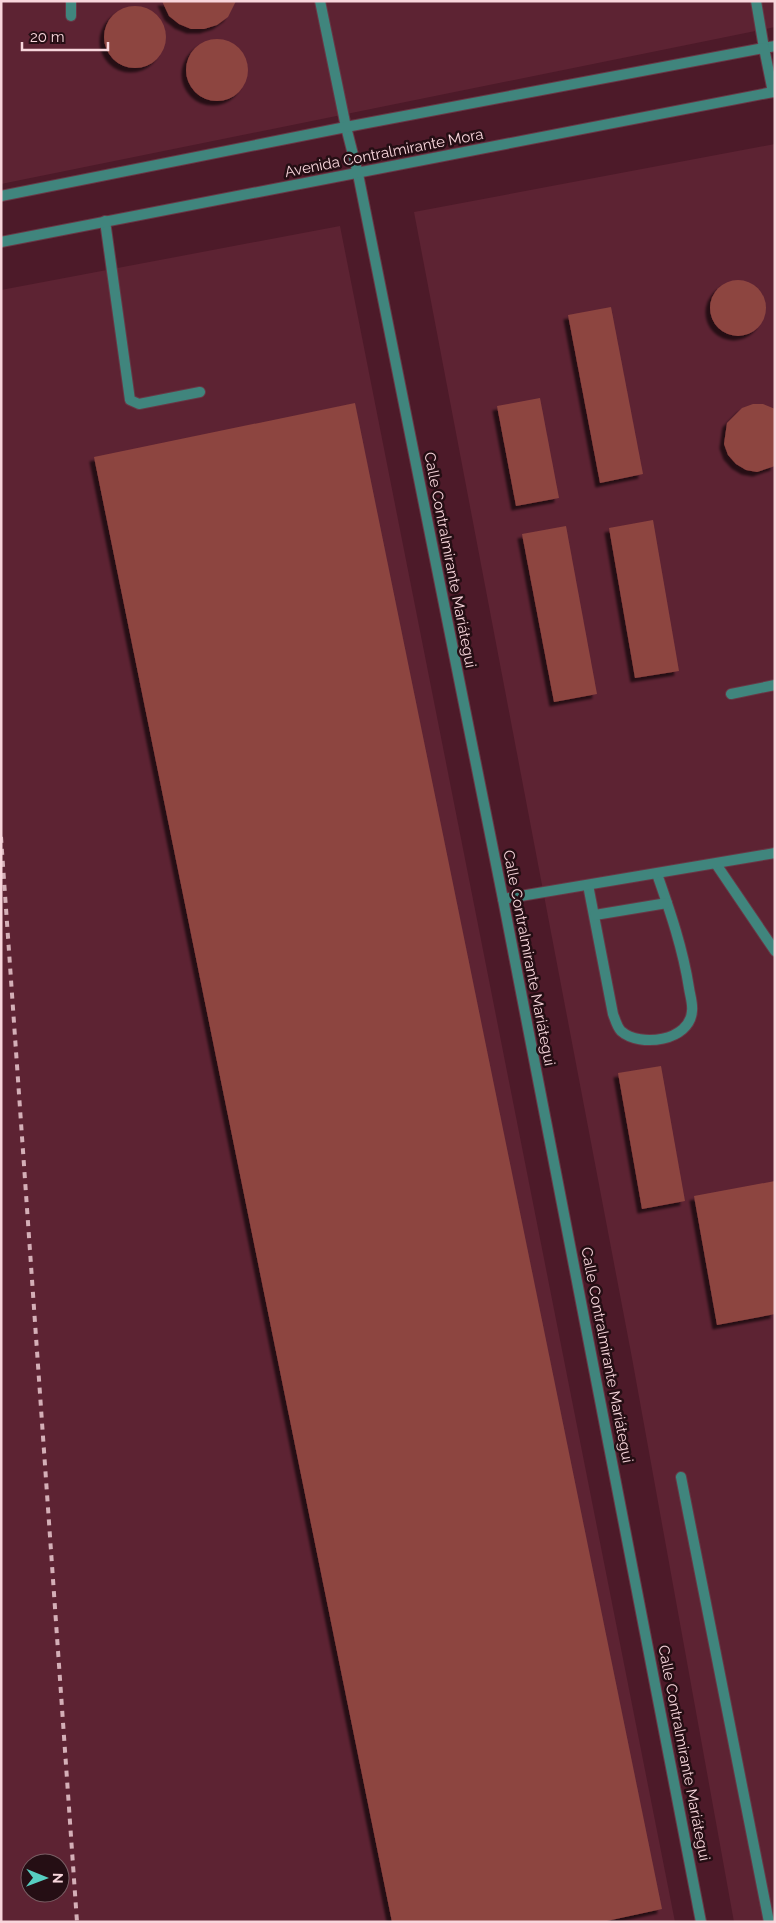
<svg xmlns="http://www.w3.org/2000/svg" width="776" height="1923" font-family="Raleway,sans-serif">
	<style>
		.built { fill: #5d2333; fill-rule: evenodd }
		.building { fill: #8d4540; filter: url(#shadow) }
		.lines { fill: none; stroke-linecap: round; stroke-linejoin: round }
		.service-casing { stroke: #683846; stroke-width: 12 }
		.minor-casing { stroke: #683846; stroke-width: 12 }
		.tertiary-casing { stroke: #683846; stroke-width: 12 }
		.service { stroke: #40857d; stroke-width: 10 }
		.minor { stroke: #40857d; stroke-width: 10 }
		.tertiary { stroke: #40857d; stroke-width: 10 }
		.rail { stroke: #d4afb7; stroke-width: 4; stroke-dasharray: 6 6; stroke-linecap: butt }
		.labels { text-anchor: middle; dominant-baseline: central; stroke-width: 5; stroke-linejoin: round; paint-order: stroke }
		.street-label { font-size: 15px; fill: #f8d6dc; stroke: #250e14 }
	</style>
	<defs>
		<filter id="shadow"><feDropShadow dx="-4.5" dy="4.5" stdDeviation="1" flood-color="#0009"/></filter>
	</defs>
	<rect width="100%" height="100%" fill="#4d1a29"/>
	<g class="built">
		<polygon points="1,1 775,1 775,27 1,184"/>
		<polygon points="775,144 775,1922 734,1922 632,1358 414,212"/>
		<path d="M 340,226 L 675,1922 L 1,1922 L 1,290 ZM 30,1863 L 60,1863 L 60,1893 L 30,1893 Z"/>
	</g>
	<g class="building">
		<polygon points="162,1 236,1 228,17 217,25 204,29 191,29 179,24 169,16"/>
		<circle cx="135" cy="37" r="31"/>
		<circle cx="217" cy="70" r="31"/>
		<circle cx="738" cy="308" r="28"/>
		<polygon points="611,307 643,474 600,483 568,315"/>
		<polygon points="540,398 559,498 516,506 497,406"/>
		<polygon points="355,403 662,1909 602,1922 392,1922 94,457"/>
		<polygon points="753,404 763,404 775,409 775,466 757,472 746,470 736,464 728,455 724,444 727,423 742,408"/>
		<polygon points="653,520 679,671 635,678 609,528"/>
		<polygon points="566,526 597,694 554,702 522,534"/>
		<polygon points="661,1066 685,1201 642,1209 618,1073"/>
		<polygon points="775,1181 775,1314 717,1325 694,1196"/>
	</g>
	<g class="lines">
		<g class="service-casing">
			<g id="service">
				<polyline points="71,1 71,16"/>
				<polyline points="764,48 775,46"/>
				<polyline points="105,221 130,400 139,404 200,392"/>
				<polyline points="731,694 775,685"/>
				<polyline points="716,864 775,951"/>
				<path d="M 588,885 L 613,1014 C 615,1019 617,1027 621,1031 C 640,1048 690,1041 692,1011 C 693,1004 690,995 689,988 C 683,949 670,911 657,874"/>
				<polyline points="503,899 775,853"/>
				<polyline points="595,915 667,903"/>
				<polyline points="681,1477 769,1922"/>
			</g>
		</g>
		<g class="minor-casing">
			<g id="minor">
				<polyline points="320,1 346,127 358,174 503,899 701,1922"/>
				<polyline points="756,1 764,48"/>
			</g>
		</g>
		<g class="tertiary-casing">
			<polyline id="tertiary" points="1,196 346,127 764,48 773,92 1,242"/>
		</g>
		<use href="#service" class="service"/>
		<use href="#minor" class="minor"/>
		<use href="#tertiary" class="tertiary"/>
		<polyline class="rail" points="1,837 77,1922"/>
	</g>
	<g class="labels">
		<g class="street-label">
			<text transform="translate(384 153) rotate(-11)">Avenida Contralmirante Mora</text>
			<text transform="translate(450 560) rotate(79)">Calle Contralmirante Mariátegui</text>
			<text transform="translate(529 958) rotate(79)">Calle Contralmirante Mariátegui</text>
			<text transform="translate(607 1355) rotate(79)">Calle Contralmirante Mariátegui</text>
			<text transform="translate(684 1753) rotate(79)">Calle Contralmirante Mariátegui</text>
		</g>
	</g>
	<rect width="776" height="1923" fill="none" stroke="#f8d6dc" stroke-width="5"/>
	<g transform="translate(45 1878) rotate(91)"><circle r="24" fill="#250e14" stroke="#795e64"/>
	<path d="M0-4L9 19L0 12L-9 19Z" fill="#57cec1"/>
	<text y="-8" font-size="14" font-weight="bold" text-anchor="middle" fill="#f8d6dc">N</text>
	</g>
	<path d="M22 42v8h86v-8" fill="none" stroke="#f8d6dc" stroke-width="2.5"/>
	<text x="30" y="42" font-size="15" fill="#f8d6dc" stroke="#250e14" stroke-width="4" paint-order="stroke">20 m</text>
</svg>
